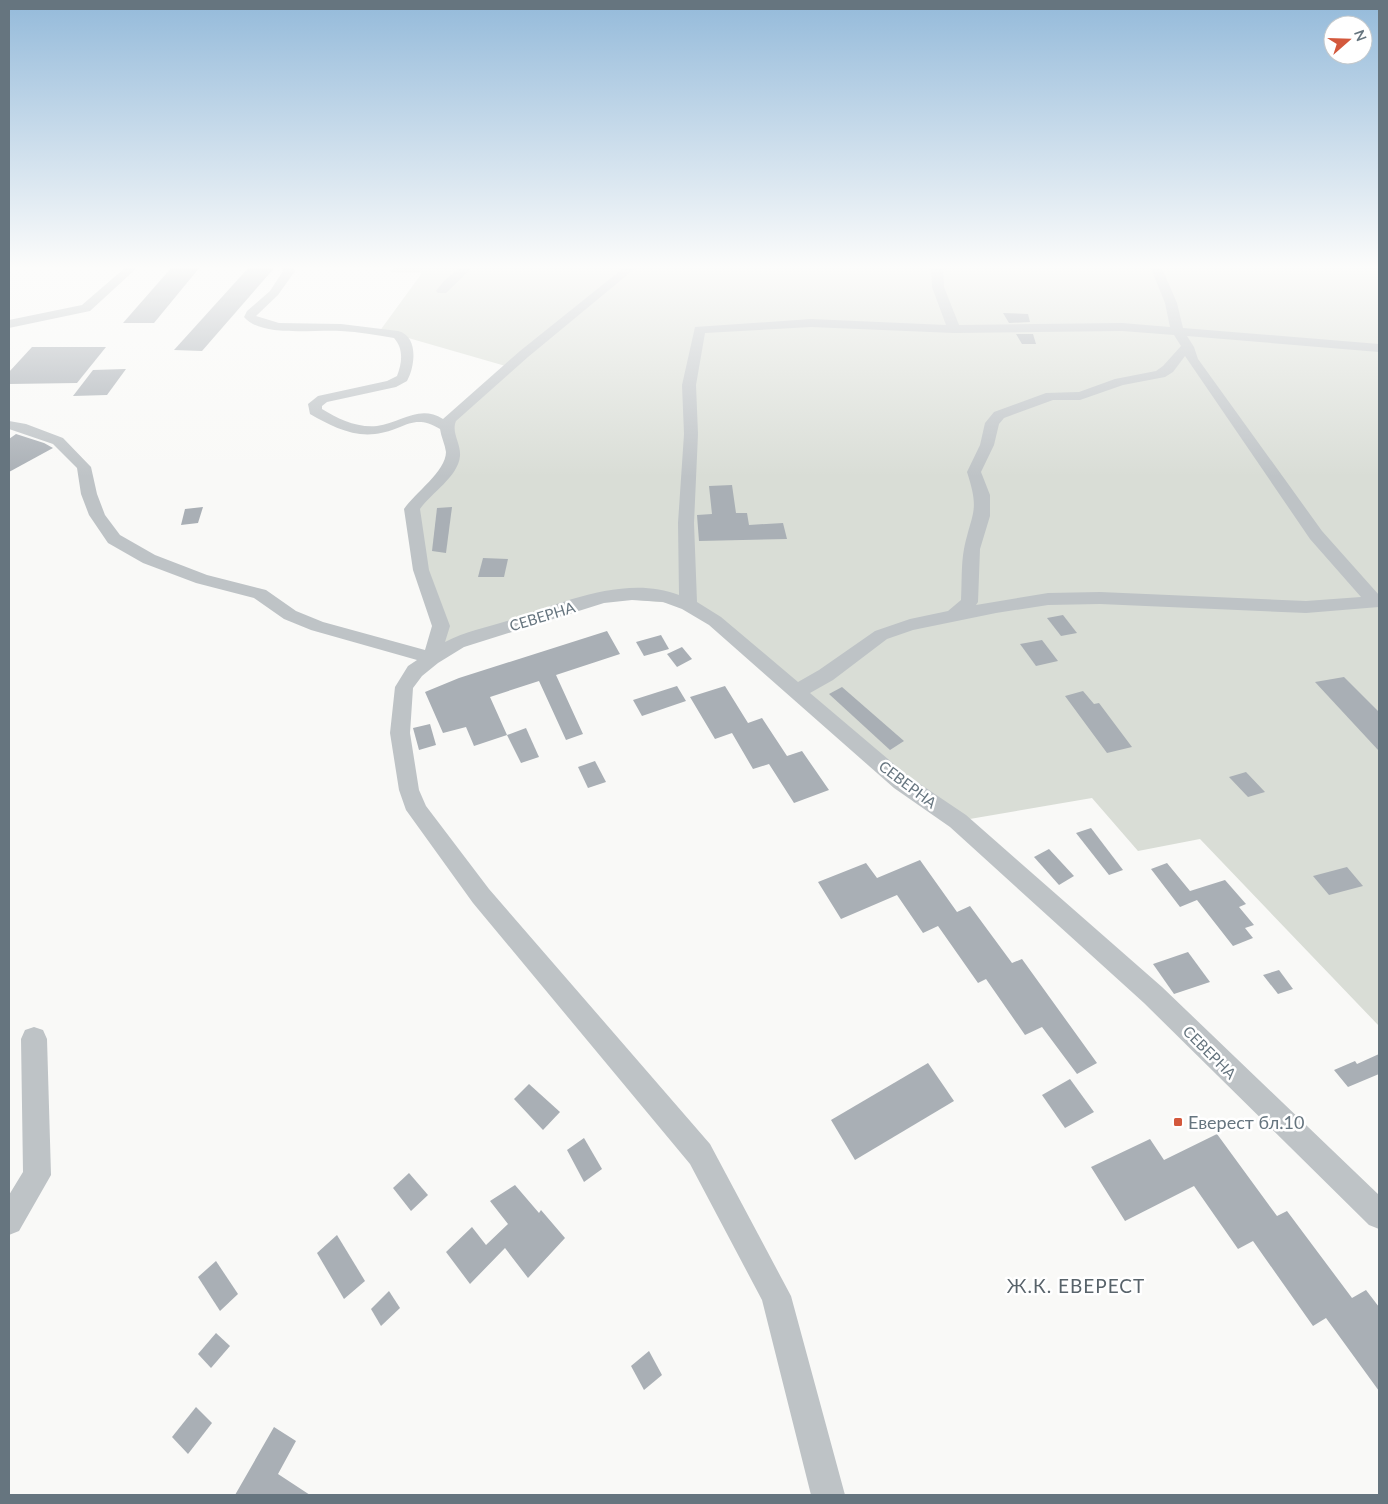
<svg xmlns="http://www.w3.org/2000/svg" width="1388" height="1504" font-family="Lato,sans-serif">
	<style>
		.green { fill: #d9ddd6 }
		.building { fill: #a9afb5 }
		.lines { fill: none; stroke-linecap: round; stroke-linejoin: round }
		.minor { fill: #bec3c6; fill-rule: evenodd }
		.poi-dot { fill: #d3583c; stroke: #fff; stroke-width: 2 }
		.labels { text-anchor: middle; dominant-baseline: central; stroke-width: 5; stroke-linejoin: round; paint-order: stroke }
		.street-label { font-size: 15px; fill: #66757f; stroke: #fff }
		.near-poi-label { font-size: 18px; fill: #66757f; stroke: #fff; text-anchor: start }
		.near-neighbourhood-label { font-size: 19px; letter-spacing: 1px; fill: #58636a; stroke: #fff }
	</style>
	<rect width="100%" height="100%" fill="#f9f9f7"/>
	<polygon class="green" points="394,266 1379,266 1379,1026 1200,839 1138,851 1092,798 958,821 684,604 603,597 432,658 441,626 412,509 448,469 445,426 509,367 398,335 379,332 422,273 391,272"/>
	<g class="building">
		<polygon points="250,266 276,266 202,351 174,350"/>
		<polygon points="172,267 200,267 154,323 123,323"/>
		<polygon points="1003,313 1028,314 1030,322 1009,323"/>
		<polygon points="1016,334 1033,334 1036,344 1022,344"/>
		<polygon points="32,347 106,347 77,383 9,384 9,372"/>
		<polygon points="126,369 107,395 73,396 93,370"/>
		<polygon points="16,434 44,443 53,448 9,472 9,439"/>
		<polygon points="732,485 736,513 747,513 749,525 783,523 787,539 699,541 697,515 712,514 709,486"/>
		<polygon points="203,507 198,523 181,525 185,509"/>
		<polygon points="452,507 446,553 432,551 437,508"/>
		<polygon points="483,558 508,559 504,577 478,577"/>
		<polygon points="1063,615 1077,633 1061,636 1047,618"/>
		<polygon points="607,631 620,654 556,675 583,734 566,740 539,681 490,697 507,735 474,746 466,727 443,733 425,692 459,678"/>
		<polygon points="661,635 669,649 644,656 636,642"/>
		<polygon points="1042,640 1058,661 1036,666 1020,644"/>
		<polygon points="682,647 692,659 677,667 667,654"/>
		<polygon points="1344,677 1379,712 1379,751 1315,682"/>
		<polygon points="677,686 686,701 642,716 633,700"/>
		<polygon points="725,686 748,723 762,718 787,756 802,751 829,790 794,803 769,764 753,769 732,733 715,739 690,697"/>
		<polygon points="842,687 904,741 890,750 829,694"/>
		<polygon points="1083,691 1094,704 1099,703 1132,747 1107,753 1065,696"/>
		<polygon points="430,724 436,745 419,750 413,728"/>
		<polygon points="526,728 539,757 521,763 507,735"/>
		<polygon points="595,761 606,782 588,788 578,767"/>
		<polygon points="1246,772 1265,792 1248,797 1229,777"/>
		<polygon points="1091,828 1123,870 1109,875 1076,833"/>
		<polygon points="1049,849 1074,876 1059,885 1034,857"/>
		<polygon points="920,860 957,912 970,906 1012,963 1022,959 1097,1063 1077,1074 1042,1027 1025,1035 986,979 978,983 938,926 923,933 897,895 841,919 818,882 866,863 877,878"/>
		<polygon points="1167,863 1190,891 1225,880 1246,904 1239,907 1254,925 1245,928 1253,938 1233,946 1197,900 1180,907 1151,869"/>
		<polygon points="1347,867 1363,886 1329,895 1313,876"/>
		<polygon points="1188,952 1210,982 1174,994 1153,964"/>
		<polygon points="1279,970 1293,989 1278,994 1263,975"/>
		<polygon points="1379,1054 1379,1074 1348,1087 1334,1070 1355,1061 1357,1064"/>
		<polygon points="928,1063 954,1101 855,1160 831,1120"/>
		<polygon points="1070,1079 1094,1112 1065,1128 1042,1095"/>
		<polygon points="529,1084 560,1112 543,1130 514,1099"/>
		<polygon points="1217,1134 1277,1216 1287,1211 1352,1298 1366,1290 1379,1307 1379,1391 1326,1318 1313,1326 1253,1241 1238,1249 1194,1186 1125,1221 1091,1167 1150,1139 1164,1160"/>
		<polygon points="584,1138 602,1169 584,1182 567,1150"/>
		<polygon points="409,1173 428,1195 411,1211 393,1188"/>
		<polygon points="515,1185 539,1213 541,1210 565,1238 528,1278 505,1248 470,1284 446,1252 472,1227 486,1245 508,1224 490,1201"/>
		<polygon points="337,1235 365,1281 344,1299 317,1253"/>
		<polygon points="216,1261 238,1294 220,1311 198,1277"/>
		<polygon points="389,1291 400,1308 381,1326 371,1309"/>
		<polygon points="216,1333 230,1346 211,1368 198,1354"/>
		<polygon points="649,1351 662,1375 644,1390 631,1366"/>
		<polygon points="196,1407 212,1423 188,1454 172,1437"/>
		<polygon points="274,1427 296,1441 278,1474 310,1495 235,1495"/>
	</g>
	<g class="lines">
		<g class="minor">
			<polygon points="127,266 139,266 90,311 9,328 9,320 82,305"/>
			<path d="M 280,266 L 291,266 L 295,271 L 278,295 L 256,316 L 279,323 L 341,324 L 398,331 C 419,336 415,367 407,381 L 396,387 L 327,402 L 322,406 L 322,409 C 338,419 357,428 377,426 C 401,423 419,404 443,419 L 520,351 L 626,266 L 638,266 L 528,357 L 456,421 C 451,433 461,443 460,456 C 458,477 431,493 420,509 L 429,570 L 450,626 L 445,642 C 464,632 487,627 507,621 C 560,604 624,574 679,595 L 678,523 L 684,434 L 682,385 L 695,327 L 811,319 L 946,325 L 932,287 L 931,266 L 943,266 L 944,287 L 959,325 L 1122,323 L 1170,327 L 1165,303 L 1150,266 L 1161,266 L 1177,303 L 1183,328 L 1379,344 L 1379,352 L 1187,336 L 1194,347 L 1198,359 L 1322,531 L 1379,595 L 1379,607 L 1306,613 L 1100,604 L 1048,605 L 996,613 L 913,630 L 887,639 L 833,680 L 810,693 L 908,776 L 966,815 L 1162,987 L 1379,1195 L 1379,1229 L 1369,1225 L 1144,1003 L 950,827 L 894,788 L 709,625 L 682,609 L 663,602 L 632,600 L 604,603 L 464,647 L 438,663 L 422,676 L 413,688 L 410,733 L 419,790 L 426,806 L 489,889 L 710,1144 L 791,1296 L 845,1495 L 811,1495 L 762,1300 L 690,1164 L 473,903 L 406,810 L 399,790 L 390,733 L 395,687 L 408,666 L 417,660 L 311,630 L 284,619 L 254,598 L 196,583 L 143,563 L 108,543 L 89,515 L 81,494 L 77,468 L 53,444 L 9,429 L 9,421 L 26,424 L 63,438 L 91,467 L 97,494 L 105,515 L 120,535 L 155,555 L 207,575 L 266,590 L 296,611 L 323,622 L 425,650 L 432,626 L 413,570 L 404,509 C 415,493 446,471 446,452 C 445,444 441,437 440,429 C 412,412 404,431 375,434 C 352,437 329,425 310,414 L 308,404 L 318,396 L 387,381 L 397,376 C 402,363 404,349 394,338 C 376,335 359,332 341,331 C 315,329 261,338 244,317 L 247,311 L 270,291 L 283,271 ZM 811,327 L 954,333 L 1122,331 L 1174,335 L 1181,346 L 1163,366 L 1156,371 L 1115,379 L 1079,392 L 1046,393 L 994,412 L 985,423 L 980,445 L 967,472 C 980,512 972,511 964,549 C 961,565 962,583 961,600 L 948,611 L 910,619 L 875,631 L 819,670 L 798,682 L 721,617 L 697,602 L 694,523 L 698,434 L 696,385 L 705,333 ZM 1185,356 L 1310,539 L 1361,597 L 1306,601 L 1100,592 L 1048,593 L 976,605 L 978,602 L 980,549 L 990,516 L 990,495 L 981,472 L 994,445 L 999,424 L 1004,418 L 1053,400 L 1080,400 L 1123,385 L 1165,377 L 1173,372 Z"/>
			<polygon points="462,266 474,266 446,293 438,293 436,291 444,281"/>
			<polygon points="34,1027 43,1030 47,1039 51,1175 19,1231 9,1235 9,1195 23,1172 21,1039 25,1030"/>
		</g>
	</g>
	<linearGradient id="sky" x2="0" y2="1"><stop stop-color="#94bada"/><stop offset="0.56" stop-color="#fcfcfb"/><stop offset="1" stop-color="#fcfcfb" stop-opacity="0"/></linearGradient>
	<rect width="1388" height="477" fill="url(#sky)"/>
	<rect class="poi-dot" x="1173" y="1117" width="10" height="10" rx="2.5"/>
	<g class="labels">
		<g class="street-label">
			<text transform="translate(542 616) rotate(-17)">СЕВЕРНА</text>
			<text transform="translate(908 784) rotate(37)">СЕВЕРНА</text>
			<text transform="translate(1210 1052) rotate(45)">СЕВЕРНА</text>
		</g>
		<g class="near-poi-label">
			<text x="1188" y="1122">Еверест бл.10</text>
		</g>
		<g class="near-neighbourhood-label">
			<text x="1076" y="1285">Ж.К. ЕВЕРЕСТ</text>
		</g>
	</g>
	<rect width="1388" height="1504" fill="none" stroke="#66757f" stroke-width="20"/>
	<g transform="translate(1348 40) rotate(70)"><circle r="24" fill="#ffffff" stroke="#c2c8cc"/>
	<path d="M0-4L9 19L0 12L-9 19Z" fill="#d3583c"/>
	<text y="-8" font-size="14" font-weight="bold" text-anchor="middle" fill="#66757f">N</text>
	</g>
</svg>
